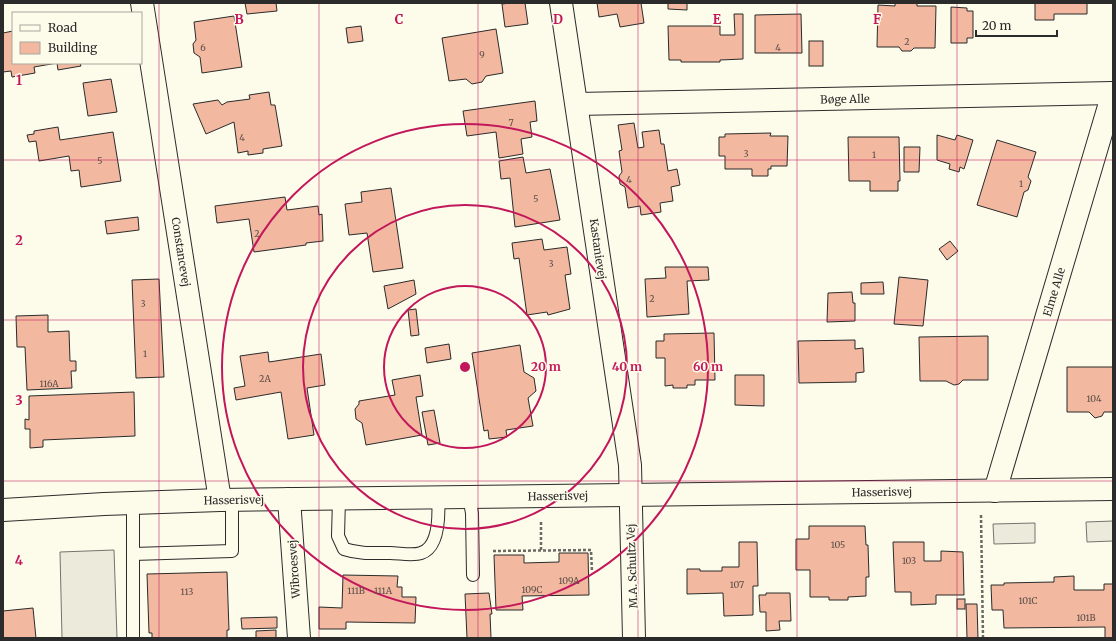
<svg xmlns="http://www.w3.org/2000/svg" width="1116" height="641" font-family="Merriweather,serif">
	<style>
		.parking { fill: #eceadb; stroke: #74746e }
		.building { fill: #f2b8a0; stroke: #2b2b2b }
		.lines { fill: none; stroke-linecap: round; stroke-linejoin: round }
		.lane-casing { stroke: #2b2b2b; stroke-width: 14 }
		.street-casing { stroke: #2b2b2b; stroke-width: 24 }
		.secondary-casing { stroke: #2b2b2b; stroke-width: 24 }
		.path { stroke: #6a6964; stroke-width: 2.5; stroke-dasharray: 3 2; stroke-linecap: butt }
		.lane { stroke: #fdfbea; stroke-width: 12 }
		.street { stroke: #fdfbea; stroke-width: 22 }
		.secondary { stroke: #fdfbea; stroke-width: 22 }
		.grid { fill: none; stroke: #c2185b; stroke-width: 1; stroke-opacity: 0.55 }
		.ring { fill: none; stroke: #c2185b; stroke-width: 2 }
		.labels { text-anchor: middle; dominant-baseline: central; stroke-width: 3; stroke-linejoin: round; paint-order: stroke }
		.number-label { font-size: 9px; fill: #5d4e48 }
		.street-label { font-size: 11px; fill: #2b2b2b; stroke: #fdfbea }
		.grid-label { font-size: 13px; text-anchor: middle; font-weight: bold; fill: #c2185b; stroke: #fdfbea; stroke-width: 3; stroke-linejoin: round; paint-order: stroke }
		.centre { fill: #c2185b; stroke: #fdfbea; stroke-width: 2 }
		.ring-label { font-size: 12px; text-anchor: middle; font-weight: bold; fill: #c2185b; stroke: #fdfbea; stroke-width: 3; stroke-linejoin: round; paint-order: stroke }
	</style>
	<rect width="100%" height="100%" fill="#fdfbea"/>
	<g class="parking">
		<polygon points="1113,521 1113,541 1087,542 1086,522"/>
		<polygon points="1035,523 1035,543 994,544 993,524"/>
		<polygon points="114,550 117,638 62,638 60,552"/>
	</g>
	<g class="building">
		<polygon points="245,3 276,3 277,11 247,14"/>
		<polygon points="510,3 525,3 528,24 505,27 502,4"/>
		<polygon points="597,3 641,3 644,23 620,27 617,14 599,17"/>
		<polygon points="668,3 687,3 687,10 668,9"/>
		<polygon points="895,3 917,3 917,6 936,6 935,48 914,48 911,51 902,51 899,47 877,47 878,5 895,6"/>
		<polygon points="1035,3 1087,3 1087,14 1054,14 1054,20 1035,20"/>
		<polygon points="951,7 967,8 967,11 973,11 973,38 967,38 967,43 951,43"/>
		<polygon points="734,14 743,14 743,59 720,60 720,62 681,62 681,60 669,60 668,26 720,26 720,35 735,35"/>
		<polygon points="801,14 802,53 755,53 755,15"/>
		<polygon points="234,16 242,67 202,73 200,57 194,53 193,44 196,40 194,22"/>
		<polygon points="361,26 363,41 348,43 346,28"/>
		<polygon points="496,29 503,73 486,76 482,82 472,84 466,79 449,81 442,38"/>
		<polygon points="13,31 13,63 80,63 81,66 58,70 57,63 34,67 35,73 12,77 11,71 3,72 3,33"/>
		<rect x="809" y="41" width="14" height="25"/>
		<polygon points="111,79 117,112 88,116 83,83"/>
		<polygon points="269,92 271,105 275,105 282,146 263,149 263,153 248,155 248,151 238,153 234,122 206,134 193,104 218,100 222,105 227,102 250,99 249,95"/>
		<polygon points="535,101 537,121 530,122 532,137 521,139 523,154 499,158 496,132 467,136 463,111"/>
		<polygon points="634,123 638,148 644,147 642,132 659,130 661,144 664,144 668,171 677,169 680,185 671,187 673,201 660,203 661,212 641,215 640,206 628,208 625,187 620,184 619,176 622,172 619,151 622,150 618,125"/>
		<polygon points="58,127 60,140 113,132 121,181 81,187 79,170 71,171 69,156 39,161 36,141 29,142 27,135 34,134 34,131"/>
		<polygon points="771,133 770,136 788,136 787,166 771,166 771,169 768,169 768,176 752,176 752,169 725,169 725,156 719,156 719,137 725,137 725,134"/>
		<polygon points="937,135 955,140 957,135 973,140 964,169 960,167 959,172 949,169 950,164 937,160"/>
		<polygon points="848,137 899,137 900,181 898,181 898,191 870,191 870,181 849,181"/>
		<polygon points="997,140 1036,152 1028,177 1031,181 1028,190 1024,192 1017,217 977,205"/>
		<polygon points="904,147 920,147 919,172 904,172"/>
		<polygon points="523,157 526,173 550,169 560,220 515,227 510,178 501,179 499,161"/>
		<polygon points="391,188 403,268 373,272 367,233 349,235 345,204 362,202 361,192"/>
		<polygon points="285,197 287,210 318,206 319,215 322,214 323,241 306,243 306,245 254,252 249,219 217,223 215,206"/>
		<polygon points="138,217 139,230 107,234 105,221"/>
		<polygon points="542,239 544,250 567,247 571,274 565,275 570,309 548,315 547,312 527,315 519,258 514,259 512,243"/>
		<polygon points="950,241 958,251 947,260 939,249"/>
		<polygon points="665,267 708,267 709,280 687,281 689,314 647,317 645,279 666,278"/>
		<polygon points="899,277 928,280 923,326 894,324"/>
		<polygon points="159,279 164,377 136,378 132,280"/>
		<polygon points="414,280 416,294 388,309 384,286"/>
		<polygon points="883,282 884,294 861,294 861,283"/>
		<polygon points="852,292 853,303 855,303 855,321 827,322 828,293"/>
		<polygon points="416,309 419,335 411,336 408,310"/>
		<polygon points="48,315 48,332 69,331 70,361 76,361 76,371 71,371 72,388 27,390 25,347 17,347 16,316"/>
		<polygon points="714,333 715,380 695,380 695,385 687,385 687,388 673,388 673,385 665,386 665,358 656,358 656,341 664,341 664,334"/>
		<polygon points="988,336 988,380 963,380 959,384 954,385 946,381 920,381 919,337"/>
		<polygon points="855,340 855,349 863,348 864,372 856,373 856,382 799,383 798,341"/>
		<polygon points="449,344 451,359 427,363 425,348"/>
		<polygon points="520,345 524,372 534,378 536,391 528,398 533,426 506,430 507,437 489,439 488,430 484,431 472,353"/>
		<polygon points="268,352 269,362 321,354 325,385 307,388 314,435 288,439 281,392 236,400 234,388 245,386 240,356"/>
		<polygon points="1067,367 1113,367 1113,412 1104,412 1102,416 1095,418 1089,412 1067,412"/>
		<polygon points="420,375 423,396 416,397 422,435 366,445 362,423 356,419 355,409 359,404 359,401 395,395 392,380"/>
		<polygon points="735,375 764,375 764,406 735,405"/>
		<polygon points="134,392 135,436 43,440 43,447 30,448 30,429 25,429 25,419 29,420 29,396"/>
		<polygon points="434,410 440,443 428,445 422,412"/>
		<polygon points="809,526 865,526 866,545 868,545 869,577 866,577 866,596 848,597 848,600 829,600 829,597 810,597 810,570 796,570 796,539 809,539"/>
		<polygon points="739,542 757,542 758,586 753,586 753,615 724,616 723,593 687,594 687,569 700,569 700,571 722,571 722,567 739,567"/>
		<polygon points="893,542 924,542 924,561 941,561 941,551 963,552 964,595 936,595 936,604 911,605 911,592 895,592"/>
		<polygon points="559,553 588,553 589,595 522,596 523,610 496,610 494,555 524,555 524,563 559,562"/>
		<polygon points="227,572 229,630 227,630 227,638 152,638 152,633 149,633 147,574"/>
		<polygon points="343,575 398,576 397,587 402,587 402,597 416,597 415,623 346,622 346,629 319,629 319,607 342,608"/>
		<polygon points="1074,576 1074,590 1104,590 1104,584 1113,584 1113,638 1105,638 1105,627 1004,628 1003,610 992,610 991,585 1004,585 1004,583 1054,582 1054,577"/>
		<polygon points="489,593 492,614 490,614 491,638 467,638 465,594"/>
		<polygon points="766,593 790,593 791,621 779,621 780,630 766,631 766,612 760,612 759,595 766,595"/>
		<rect x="957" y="599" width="8" height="10"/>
		<polygon points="966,604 977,604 978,638 967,638"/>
		<polygon points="33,608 36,638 3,638 3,611"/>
		<polygon points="277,617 277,628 242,629 241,618"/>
		<polygon points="276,630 276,638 256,638 256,631"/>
	</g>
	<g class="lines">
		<g class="lane-casing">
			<g id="lane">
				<polyline points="469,497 472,513 473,575"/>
				<path d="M 339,499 L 338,536 L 344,549 C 359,554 374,553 390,553 C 399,553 413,556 421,553 C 440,547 439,513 438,497"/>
				<polyline points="133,503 133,638"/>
				<polyline points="133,554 232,551 232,500"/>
			</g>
		</g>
		<g class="street-casing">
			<g id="street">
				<polyline points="142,3 220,500"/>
				<polyline points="561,3 630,465 634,638"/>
				<polyline points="577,104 1113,93"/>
				<polyline points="995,491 1113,93"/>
				<polyline points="289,499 299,638"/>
			</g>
		</g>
		<g class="secondary-casing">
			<polyline id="secondary" points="3,510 104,504 220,500 1113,489"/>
		</g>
		<g class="path">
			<polyline points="981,515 983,638"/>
			<polyline points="541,550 541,521"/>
			<polyline points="493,551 591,550 592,572"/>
		</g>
		<use href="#lane" class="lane"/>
		<use href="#street" class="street"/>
		<use href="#secondary" class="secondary"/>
	</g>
	<path class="grid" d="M 159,3 L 159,638M 319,3 L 319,638M 478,3 L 478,638M 638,3 L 638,638M 797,3 L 797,638M 957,3 L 957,638M 3,160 L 1113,160M 3,320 L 1113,320M 3,481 L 1113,481"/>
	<g class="ring">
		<circle cx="465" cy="367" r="81"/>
		<circle cx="465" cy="367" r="162"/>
		<circle cx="465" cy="367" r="243"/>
	</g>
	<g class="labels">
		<g class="number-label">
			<text x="907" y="41">2</text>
			<text x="203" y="47">6</text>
			<text x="778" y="47">4</text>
			<text x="482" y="54">9</text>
			<text x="511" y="122">7</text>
			<text x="242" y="137">4</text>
			<text x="746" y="153">3</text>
			<text x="874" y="154">1</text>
			<text x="100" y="160">5</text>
			<text x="629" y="179">4</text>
			<text x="1021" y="183">1</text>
			<text x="536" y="198">5</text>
			<text x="257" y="233">2</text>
			<text x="551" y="263">3</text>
			<text x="652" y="298">2</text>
			<text x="143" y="303">3</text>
			<text x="145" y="353">1</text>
			<text x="265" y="378">2A</text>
			<text x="49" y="383">116A</text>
			<text x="1094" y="398">104</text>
			<text x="838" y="544">105</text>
			<text x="909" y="560">103</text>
			<text x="569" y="580">109A</text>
			<text x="737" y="584">107</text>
			<text x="532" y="589">109C</text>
			<text x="356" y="590">111B</text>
			<text x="383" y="590">111A</text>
			<text x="187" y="591">113</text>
			<text x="1028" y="600">101C</text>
			<text x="1086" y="617">101B</text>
		</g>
		<g class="street-label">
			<text transform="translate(845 99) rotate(-1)">Bøge Alle</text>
			<text transform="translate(598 249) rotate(82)">Kastanievej</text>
			<text transform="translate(181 252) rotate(81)">Constancevej</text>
			<text transform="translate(1054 292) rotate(-73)">Elme Alle</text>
			<text transform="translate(882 492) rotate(-1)">Hasserisvej</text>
			<text transform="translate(558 496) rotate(-1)">Hasserisvej</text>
			<text transform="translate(234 500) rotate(-1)">Hasserisvej</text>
			<text transform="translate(632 566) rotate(-92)">M.A. Schultz Vej</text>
			<text transform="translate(294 569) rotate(-94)">Wibroesvej</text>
		</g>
	</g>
	<g class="grid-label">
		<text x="239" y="24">B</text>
		<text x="399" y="24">C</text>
		<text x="558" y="24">D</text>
		<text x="717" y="24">E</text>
		<text x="877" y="24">F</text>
		<text x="19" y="85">1</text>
		<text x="19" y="245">2</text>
		<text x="19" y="405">3</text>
		<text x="19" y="565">4</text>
	</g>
	<circle cx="465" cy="367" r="6" class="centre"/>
	<g class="ring-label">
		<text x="546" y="371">20 m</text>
		<text x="627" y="371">40 m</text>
		<text x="708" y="371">60 m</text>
	</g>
	<rect width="1116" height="641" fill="none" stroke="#2b2b2b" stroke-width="8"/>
	<rect x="12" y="12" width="130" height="52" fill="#fdfbea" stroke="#a9a89e"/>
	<rect x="20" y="25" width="20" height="6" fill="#fdfbea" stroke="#a9a89e"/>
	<text x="48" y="32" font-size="12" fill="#2b2b2b">Road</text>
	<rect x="20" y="42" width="20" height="12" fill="#f2b8a0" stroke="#a9a89e"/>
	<text x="48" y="52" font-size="12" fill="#2b2b2b">Building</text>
	<path d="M976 30v6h81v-6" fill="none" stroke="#2b2b2b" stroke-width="2"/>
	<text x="982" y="30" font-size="12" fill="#2b2b2b" stroke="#fdfbea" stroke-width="3" paint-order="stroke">20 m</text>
</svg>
